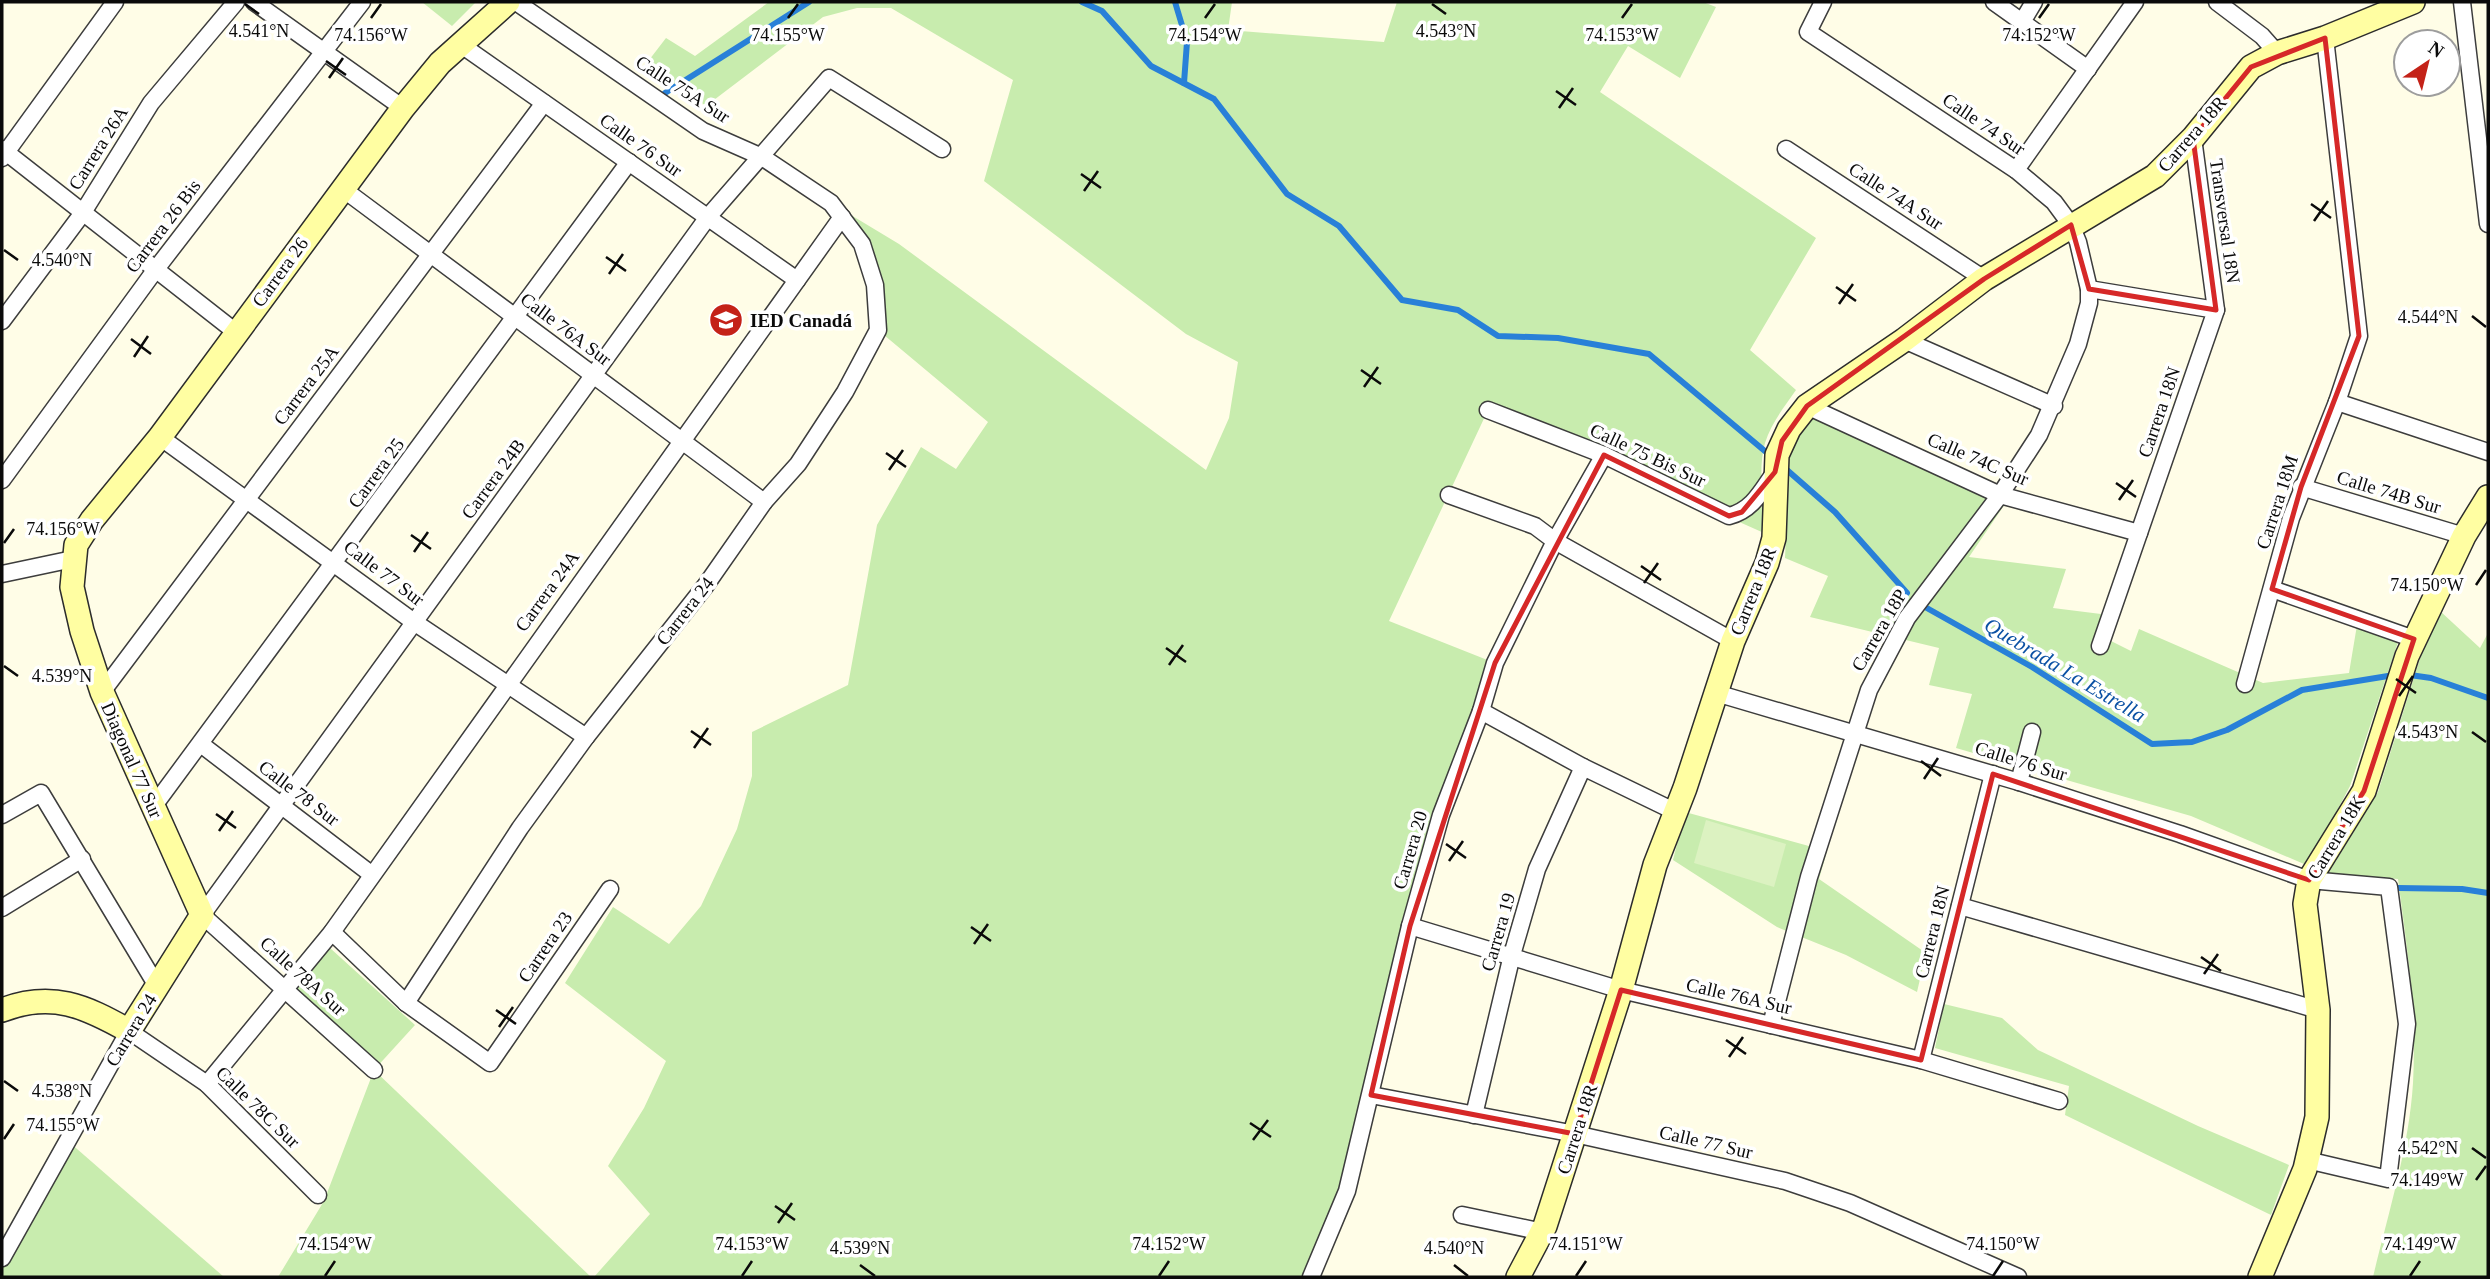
<svg xmlns="http://www.w3.org/2000/svg" width="2490" height="1279" font-family="Georgia,serif">
	<style>
		.green { fill: #c8ecae }
		.pitch { fill: #dcf2c1 }
		.lines { fill: none; stroke-linecap: round; stroke-linejoin: round }
		.stream { stroke: #2880d8; stroke-width: 6 }
		.street-casing { stroke: #3d3d3d; stroke-width: 19 }
		.secondary-casing { stroke: #2c2c2c; stroke-width: 26 }
		.street { stroke: #fff; stroke-width: 16 }
		.secondary { stroke: #fffea2; stroke-width: 23 }
		.marked { fill: none; stroke: #d62828; stroke-width: 5; stroke-linejoin: round }
		.ticks { fill: none; stroke: #0a0a0a; stroke-width: 2.5 }
		.labels { text-anchor: middle; dominant-baseline: central; stroke-width: 7; stroke-linejoin: round; paint-order: stroke }
		.street-label { font-size: 19px; fill: #0a0a0a; stroke: #fff }
		.poi-label { font-size: 19px; font-weight: bold; fill: #0a0a0a; stroke: #fff; text-anchor: start }
		.water-label { font-size: 21px; font-style: italic; fill: #0b51a4; stroke: #fff }
		.ticks-label { font-size: 18px; text-anchor: middle; fill: #0a0a0a; stroke: #fff; stroke-width: 7; stroke-linejoin: round; paint-order: stroke }
	</style>
	<rect width="100%" height="100%" fill="#fffde7"/>
	<g class="green">
		<polygon points="422,2 476,2 452,26"/>
		<path d="M 769,2 L 1232,2 L 1228,30 L 1384,42 L 1397,2 L 1703,2 L 1716,7 L 1680,78 L 1628,46 L 1600,92 L 1816,238 L 1750,350 L 1796,390 C 1785,406 1771,423 1765,443 C 1757,471 1765,504 1764,533 L 1488,410 L 1389,621 L 1495,663 L 1441,815 L 1371,1095 L 1311,1277 L 594,1277 L 650,1214 L 608,1166 L 644,1108 L 666,1061 L 565,983 L 613,907 L 669,944 L 701,906 L 737,829 L 752,776 L 752,732 L 848,685 L 877,525 L 921,447 L 956,469 L 988,422 L 878,330 L 875,285 L 831,203 L 899,244 L 1206,470 L 1229,418 L 1238,362 L 1186,334 L 984,181 L 1013,80 L 891,8 L 857,8 L 823,17 L 706,106 L 646,64 L 666,38 L 695,56 Z"/>
		<path d="M 1813,417 L 2005,504 L 1969,557 L 2066,569 L 2053,608 L 2117,616 L 2109,640 L 2131,651 L 2139,629 L 2263,683 L 2349,673 L 2357,625 L 2399,639 L 2350,786 L 2331,822 L 2304,864 L 2191,816 L 1956,748 L 1972,694 L 1929,685 L 1939,648 L 1810,617 L 1828,576 L 1785,558 C 1788,509 1771,452 1813,417 Z"/>
		<path d="M 2440,611 L 2480,648 L 2488,633 L 2488,1277 L 2373,1277 C 2388,1214 2409,1148 2413,1083 C 2417,1014 2407,947 2398,879 L 2328,874 L 2378,792 L 2422,652 Z"/>
		<polygon points="1685,812 1827,851 1819,879 1926,953 1917,992 1846,955 1777,927 1673,860"/>
		<polygon points="330,948 415,1025 374,1070 591,1277 278,1277 324,1201 374,1070 291,993"/>
		<polygon points="1944,1004 2002,1018 2038,1050 2198,1126 2289,1165 2271,1215 2065,1115 2069,1086 1935,1048"/>
		<polygon points="61,1135 224,1277 2,1277 2,1240"/>
	</g>
	<polygon class="pitch" points="1706,820 1786,844 1774,887 1694,863"/>
	<g class="lines">
		<g class="stream">
			<polyline points="1082,2 1102,11 1151,66 1214,99 1287,194 1339,226 1402,300 1458,310 1498,336 1558,338 1649,354 1766,452"/>
			<polyline points="1175,2 1187,42 1184,83"/>
			<polyline points="665,93 809,2"/>
			<polyline points="1787,470 1835,512 1907,593"/>
			<polyline points="1925,607 2032,667 2152,744 2192,742 2227,730 2302,690 2388,676"/>
			<polyline points="2410,675 2431,678 2488,698"/>
			<polyline points="2398,888 2462,889 2488,893"/>
		</g>
		<g class="street-casing">
			<g id="street">
				<polyline points="254,2 403,108"/>
				<polyline points="1994,2 2088,69"/>
				<polyline points="2217,2 2262,36 2277,53"/>
				<polyline points="2462,2 2488,224"/>
				<polyline points="2022,22 2034,2"/>
				<polyline points="460,44 797,280"/>
				<polyline points="2,149 237,333"/>
				<polyline points="1786,149 1984,279"/>
				<polyline points="2,158 115,2"/>
				<polyline points="2016,170 2135,2"/>
				<polyline points="343,189 764,502"/>
				<polyline points="2089,289 2216,310"/>
				<polyline points="2,321 82,214 151,103 236,2"/>
				<polyline points="1904,340 2054,406"/>
				<polyline points="2337,402 2488,452"/>
				<polyline points="1807,406 2000,495 2139,533"/>
				<path d="M 1488,410 L 1604,455 L 1729,516 C 1753,510 1762,490 1775,472"/>
				<polyline points="160,437 414,622 586,737"/>
				<polyline points="2,480 156,269 362,2"/>
				<polyline points="2301,487 2464,536"/>
				<polyline points="1449,495 1535,526 1555,541 1733,641"/>
				<polyline points="2,574 73,559"/>
				<polyline points="2272,589 2414,639"/>
				<polyline points="2100,646 2216,310 2193,138"/>
				<polyline points="2245,684 2291,518 2337,402 2359,336 2325,38"/>
				<polyline points="102,692 544,103"/>
				<polyline points="1716,693 2019,782 2180,834 2309,880 2389,887 2407,1024 2388,1179 2307,1160"/>
				<polyline points="1481,711 1583,767 1676,812"/>
				<polyline points="202,745 371,874"/>
				<polyline points="2019,782 2032,732"/>
				<polyline points="153,807 629,162"/>
				<polyline points="2,815 41,793 157,986"/>
				<polyline points="1960,906 2318,1010"/>
				<polyline points="2,908 82,859"/>
				<polyline points="1410,926 1621,990 1921,1060 2059,1101"/>
				<polyline points="332,932 406,1003 490,1063 610,889"/>
				<polyline points="406,1003 520,828 586,737 706,585 764,502 798,464 845,392 878,330 875,285 862,244 831,203 762,157 703,131 516,2"/>
				<polyline points="1771,1025 1809,877 1869,690 1907,618 2000,495 2039,435 2078,344 2089,303 2089,289 2078,242 2071,225 2054,202 2016,170 1808,32 1823,2"/>
				<polyline points="1921,1060 1993,774"/>
				<polyline points="374,1070 202,915 708,217 829,78 942,149"/>
				<polyline points="207,1084 332,932 842,217"/>
				<polyline points="1371,1095 1575,1134 1785,1181 1850,1203 2018,1277"/>
				<polyline points="1474,1115 1512,955 1537,869 1583,767"/>
				<polyline points="1462,1215 1543,1232"/>
				<polyline points="2,1258 129,1031 207,1084 318,1195"/>
				<polyline points="1311,1277 1347,1191 1410,926 1441,815 1481,711 1495,663 1555,541 1604,455"/>
			</g>
		</g>
		<g class="secondary-casing">
			<g id="secondary">
				<path d="M 2,1010 C 52,991 85,1006 129,1031 L 202,915 L 102,692 L 82,631 L 72,587 L 76,545 L 92,520 L 160,437 L 403,108 L 440,63 L 508,2"/>
				<polyline points="1518,1277 1545,1226 1621,990 1655,865 1685,788 1733,641 1767,563 1774,538 1777,455 1789,429 1807,406 1904,340 1984,279 2155,176 2193,138 2251,67 2277,53 2325,38 2413,2"/>
				<polyline points="2260,1277 2305,1169 2317,1117 2318,1010 2305,904 2309,880 2364,791 2407,656 2464,536 2488,497"/>
			</g>
		</g>
		<use href="#street" class="street"/>
		<use href="#secondary" class="secondary"/>
	</g>
	<path class="marked" d="M 2325,38 L 2359,336 L 2301,487 L 2272,589 L 2414,639 L 2364,791 L 2309,880 L 1993,774 L 1921,1060 L 1621,990 L 1575,1134 L 1371,1095 L 1410,926 L 1495,663 L 1604,455 L 1729,516 L 1742,512 L 1775,472 L 1782,441 L 1807,406 L 1984,279 L 2071,225 L 2089,289 L 2216,310 L 2193,138 L 2251,67 Z"/>
	<path class="ticks" d="M 245,4 L 259,14M 1432,4 L 1446,14M 371,18 L 381,4M 788,18 L 798,4M 1205,18 L 1215,4M 1622,18 L 1632,4M 2039,18 L 2049,4M 326,61 L 346,75M 329,78 L 343,58M 1556,91 L 1576,105M 1559,108 L 1573,88M 1081,174 L 1101,188M 1084,191 L 1098,171M 2311,204 L 2331,218M 2314,221 L 2328,201M 4,250 L 18,260M 606,257 L 626,271M 609,274 L 623,254M 1836,287 L 1856,301M 1839,304 L 1853,284M 2472,316 L 2486,327M 131,339 L 151,354M 134,357 L 148,336M 1361,370 L 1381,384M 1364,387 L 1378,367M 886,453 L 906,467M 889,470 L 903,450M 2116,483 L 2136,497M 2119,500 L 2133,480M 411,535 L 431,549M 4,543 L 14,529M 414,552 L 428,532M 1641,566 L 1661,580M 1644,583 L 1658,563M 2476,585 L 2486,570M 1166,648 L 1186,662M 1169,665 L 1183,645M 4,666 L 18,676M 2396,679 L 2416,693M 2399,696 L 2413,676M 691,731 L 711,745M 2472,732 L 2486,742M 694,748 L 708,728M 1921,761 L 1941,776M 1924,779 L 1938,758M 216,814 L 236,828M 219,831 L 233,811M 1446,844 L 1466,858M 1449,861 L 1463,841M 971,927 L 991,941M 974,944 L 988,924M 2201,957 L 2221,971M 2204,974 L 2218,954M 496,1010 L 516,1024M 499,1027 L 513,1007M 1726,1040 L 1746,1054M 1729,1057 L 1743,1037M 4,1081 L 18,1091M 1250,1123 L 1271,1137M 4,1139 L 14,1124M 1253,1140 L 1268,1120M 2472,1148 L 2486,1158M 2476,1180 L 2486,1166M 775,1206 L 795,1220M 778,1223 L 792,1203M 860,1265 L 875,1276M 1454,1265 L 1468,1276M 325,1276 L 335,1261M 742,1276 L 752,1261M 1159,1276 L 1169,1261M 1576,1276 L 1586,1261M 1993,1276 L 2003,1261M 2410,1276 L 2420,1261"/>
	<defs>
		<g id="school-disc" transform="scale(1.75)"><circle r="9.5" fill="#c42218" stroke="#fff"/><path d="M0-5L7-2L0 1L-7-2ZM-4 1L0 2.5L4 1V4Q0 6-4 4Z" fill="#fff"/></g>
	</defs>
	<g fill-rule="evenodd">
		<use href="#school-disc" x="726" y="320"/>
	</g>
	<g class="labels">
		<g class="street-label">
			<text transform="translate(683 89) rotate(33)">Calle 75A Sur</text>
			<text transform="translate(1984 124) rotate(34)">Calle 74 Sur</text>
			<text transform="translate(2192 134) rotate(-49)">Carrera 18R</text>
			<text transform="translate(641 145) rotate(35)">Calle 76 Sur</text>
			<text transform="translate(98 148) rotate(-58)">Carrera 26A</text>
			<text transform="translate(1896 196) rotate(33)">Calle 74A Sur</text>
			<text transform="translate(2225 221) rotate(82)">Transversal 18N</text>
			<text transform="translate(163 226) rotate(-53)">Carrera 26 Bis</text>
			<text transform="translate(280 272) rotate(-54)">Carrera 26</text>
			<text transform="translate(566 329) rotate(37)">Calle 76A Sur</text>
			<text transform="translate(306 385) rotate(-53)">Carrera 25A</text>
			<text transform="translate(2159 412) rotate(-71)">Carrera 18N</text>
			<text transform="translate(1648 455) rotate(25)">Calle 75 Bis Sur</text>
			<text transform="translate(1978 459) rotate(23)">Calle 74C Sur</text>
			<text transform="translate(376 473) rotate(-54)">Carrera 25</text>
			<text transform="translate(493 479) rotate(-54)">Carrera 24B</text>
			<text transform="translate(2389 492) rotate(17)">Calle 74B Sur</text>
			<text transform="translate(2277 502) rotate(-72)">Carrera 18M</text>
			<text transform="translate(384 573) rotate(37)">Calle 77 Sur</text>
			<text transform="translate(547 591) rotate(-54)">Carrera 24A</text>
			<text transform="translate(1753 591) rotate(-68)">Carrera 18R</text>
			<text transform="translate(685 611) rotate(-52)">Carrera 24</text>
			<text transform="translate(1879 630) rotate(-60)">Carrera 18P</text>
			<text transform="translate(132 760) rotate(66)">Diagonal 77 Sur</text>
			<text transform="translate(2021 761) rotate(17)">Calle 76 Sur</text>
			<text transform="translate(299 793) rotate(37)">Calle 78 Sur</text>
			<text transform="translate(2336 837) rotate(-59)">Carrera 18K</text>
			<text transform="translate(1410 850) rotate(-74)">Carrera 20</text>
			<text transform="translate(1498 932) rotate(-74)">Carrera 19</text>
			<text transform="translate(1932 932) rotate(-76)">Carrera 18N</text>
			<text transform="translate(545 947) rotate(-56)">Carrera 23</text>
			<text transform="translate(303 976) rotate(42)">Calle 78A Sur</text>
			<text transform="translate(1739 996) rotate(13)">Calle 76A Sur</text>
			<text transform="translate(131 1030) rotate(-59)">Carrera 24</text>
			<text transform="translate(258 1107) rotate(44)">Calle 78C Sur</text>
			<text transform="translate(1577 1129) rotate(-72)">Carrera 18R</text>
			<text transform="translate(1706 1142) rotate(13)">Calle 77 Sur</text>
		</g>
		<g class="poi-label">
			<text x="750" y="320">IED Canadá</text>
		</g>
		<g class="water-label">
			<text transform="translate(2065 670) rotate(31)">Quebrada La Estrella</text>
		</g>
	</g>
	<g class="ticks-label">
		<text x="259" y="37">4.541°N</text>
		<text x="1446" y="37">4.543°N</text>
		<text x="371" y="41">74.156°W</text>
		<text x="788" y="41">74.155°W</text>
		<text x="1205" y="41">74.154°W</text>
		<text x="1622" y="41">74.153°W</text>
		<text x="2039" y="41">74.152°W</text>
		<text x="62" y="266">4.540°N</text>
		<text x="2428" y="323">4.544°N</text>
		<text x="63" y="535">74.156°W</text>
		<text x="2427" y="591">74.150°W</text>
		<text x="62" y="682">4.539°N</text>
		<text x="2428" y="738">4.543°N</text>
		<text x="62" y="1097">4.538°N</text>
		<text x="63" y="1131">74.155°W</text>
		<text x="2428" y="1154">4.542°N</text>
		<text x="2427" y="1186">74.149°W</text>
		<text x="335" y="1250">74.154°W</text>
		<text x="752" y="1250">74.153°W</text>
		<text x="1169" y="1250">74.152°W</text>
		<text x="1586" y="1250">74.151°W</text>
		<text x="2003" y="1250">74.150°W</text>
		<text x="2420" y="1250">74.149°W</text>
		<text x="860" y="1254">4.539°N</text>
		<text x="1454" y="1254">4.540°N</text>
	</g>
	<rect width="2490" height="1279" fill="none" stroke="#0a0a0a" stroke-width="7"/>
	<g transform="translate(2427 63) rotate(35)"><circle r="33" fill="#ffffff" stroke="#9d9d9d" stroke-width="2"/>
	<path d="M0-5L12 26L0 18L-12 26Z" fill="#c42218"/>
	<text y="-10" font-size="19" font-weight="bold" text-anchor="middle" fill="#0a0a0a">N</text>
	</g>
</svg>
